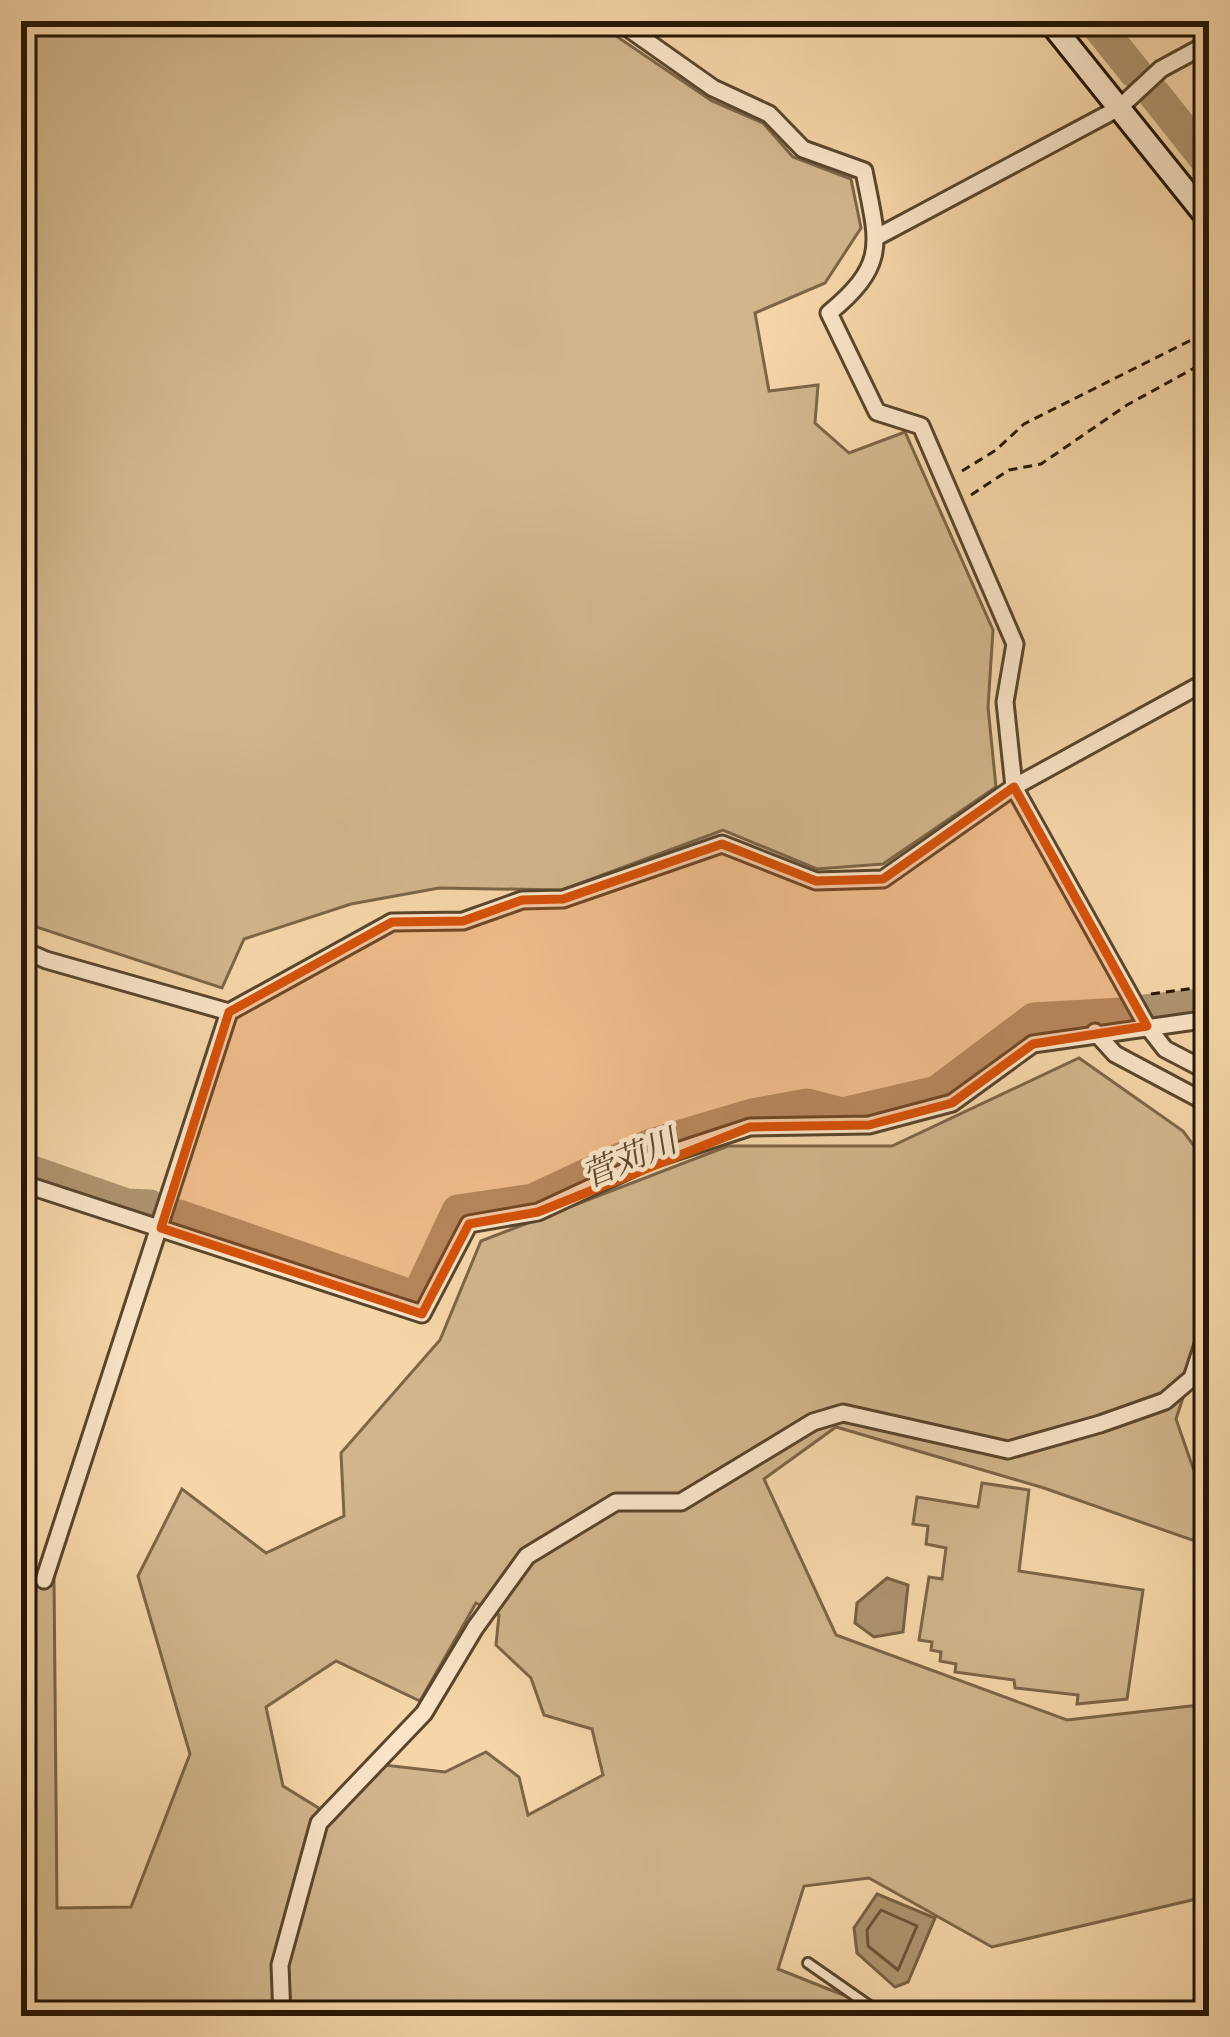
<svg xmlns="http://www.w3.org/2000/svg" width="1230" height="2037" font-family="'Libre Caslon Text','Noto Serif JP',serif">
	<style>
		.green { fill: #d2b58d; stroke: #7c6548; stroke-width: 3; fill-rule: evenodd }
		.water { fill: #af9470; stroke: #786144; stroke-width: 3 }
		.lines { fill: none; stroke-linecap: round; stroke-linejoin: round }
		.shore { stroke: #6a5439; stroke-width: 3 }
		.river { stroke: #af9470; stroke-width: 33 }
		.service-casing { stroke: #59452c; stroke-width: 14 }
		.minor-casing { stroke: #59452c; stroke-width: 21 }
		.secondary-casing { stroke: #251502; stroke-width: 27 }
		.path { stroke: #251502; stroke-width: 3; stroke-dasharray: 9 6; stroke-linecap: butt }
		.service { stroke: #f9e4c7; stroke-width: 8 }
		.minor { stroke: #f9e4c7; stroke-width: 15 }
		.secondary { stroke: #f9e4c7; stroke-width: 21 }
		.marked { fill: #d4520b; fill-opacity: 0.2; stroke: #d4520b; stroke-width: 9; stroke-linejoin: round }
		.labels { text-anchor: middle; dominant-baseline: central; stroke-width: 9; stroke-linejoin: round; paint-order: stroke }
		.water-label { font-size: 33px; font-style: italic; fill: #5c482e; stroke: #f9e4c7 }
	</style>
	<rect width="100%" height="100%" fill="#f6d6a9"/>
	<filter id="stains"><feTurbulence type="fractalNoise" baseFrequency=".00167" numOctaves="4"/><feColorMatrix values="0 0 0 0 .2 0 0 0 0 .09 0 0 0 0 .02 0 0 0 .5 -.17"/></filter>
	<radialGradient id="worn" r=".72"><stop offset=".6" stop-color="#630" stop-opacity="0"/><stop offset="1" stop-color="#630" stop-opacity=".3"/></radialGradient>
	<g class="green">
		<polygon points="21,21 594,21 712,101 763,123 793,157 851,179 861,228 825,283 755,313 769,391 818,385 815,423 849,453 905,432 993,630 988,707 996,787 883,864 817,869 723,830 562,890 439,888 351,904 244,939 222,988 21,922"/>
		<path d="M 1079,1058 L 1183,1131 L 1209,1166 L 1209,1318 L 1176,1419 L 1209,1514 L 1209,1546 L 1044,1488 L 836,1427 L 764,1479 L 836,1635 L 1067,1720 L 1209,1704 L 1209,1896 L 992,1947 L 869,1878 L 804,1886 L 778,1969 L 896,2016 L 21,2016 L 21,1584 L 54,1577 L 57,1908 L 131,1907 L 190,1754 L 138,1576 L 182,1489 L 266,1553 L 344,1516 L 341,1453 L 440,1340 L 481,1241 L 728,1146 L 892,1146 ZM 476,1603 L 499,1615 L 496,1645 L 531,1678 L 544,1715 L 592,1729 L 603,1775 L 528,1815 L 519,1777 L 486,1752 L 445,1772 L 367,1763 L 322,1810 L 283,1786 L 266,1707 L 336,1661 L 420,1701 Z"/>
		<polygon points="982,1483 1029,1490 1019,1571 1143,1590 1127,1699 1077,1704 1078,1695 1015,1688 1014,1680 955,1672 956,1664 940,1661 941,1652 931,1650 932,1642 919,1640 929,1577 942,1579 946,1548 926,1544 928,1526 913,1524 917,1497 978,1507"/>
	</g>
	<g class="water">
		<polygon points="887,1578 908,1585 903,1632 874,1637 855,1623 857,1603"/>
		<polygon points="877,1894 935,1918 908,1982 895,1987 857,1953 854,1928"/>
	</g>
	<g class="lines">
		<polygon class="shore" points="881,1910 917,1926 898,1970 868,1946 867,1930"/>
		<g class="river">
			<polyline points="1094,21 1135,72"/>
			<polyline points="1155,95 1209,163"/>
			<polyline points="1145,1011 1209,1004"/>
			<polyline points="21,1168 127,1205 150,1206"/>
			<polyline points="179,1216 417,1298 458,1211 533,1200 651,1145 752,1115 807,1105 842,1114 937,1092 1034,1019 1121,1014"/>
		</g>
		<g class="service-casing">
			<g id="service">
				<polyline points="808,1963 884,2016"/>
				<polyline points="915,2016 925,2012 934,2016"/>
			</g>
		</g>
		<g class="minor-casing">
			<g id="minor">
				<path d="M 618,21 L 713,88 L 769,114 L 803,149 L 864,171 C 878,243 889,263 829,313 L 877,412 L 921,426 L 1015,644 L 1005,702 L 1014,787 L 1147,1026 L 1165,1049 L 1209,1072"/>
				<polyline points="877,237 1119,108 1161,69 1209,43"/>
				<polyline points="21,949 46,960 229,1012"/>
				<polyline points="1095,1032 1115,1054 1209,1104"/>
				<polyline points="21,1183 422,1314 469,1224 538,1212 650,1160 750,1127 869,1125 952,1103 1033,1044 1209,1019"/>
				<polyline points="44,1580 229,1012 392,922 463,921 522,900 563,899 722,844 816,881 883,879 1014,787 1209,680"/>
				<polyline points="282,2016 280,1965 319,1823 424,1713 475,1628 527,1556 616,1502 681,1502 813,1422 843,1413 1008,1450 1100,1424 1165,1401 1192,1378 1209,1326"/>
			</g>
		</g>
		<g class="secondary-casing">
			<polyline id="secondary" points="1049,21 1209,220"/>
		</g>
		<g class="path">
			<polyline points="670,35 695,21"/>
			<polyline points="962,471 996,450 1024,424 1209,331"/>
			<polyline points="971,495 1009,470 1041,464 1127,405 1209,360"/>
			<polyline points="1151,994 1209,986"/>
		</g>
		<use href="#service" class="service"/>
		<use href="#minor" class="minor"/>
		<use href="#secondary" class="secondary"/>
	</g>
	<path class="marked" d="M 1014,787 L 1147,1026 L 1033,1044 L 952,1103 L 869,1125 L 750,1127 L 538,1212 L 469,1224 L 422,1314 L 161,1228 L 229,1012 L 392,922 L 463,921 L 522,900 L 563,899 L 722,844 L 816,881 L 883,879 Z"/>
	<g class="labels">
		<g class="water-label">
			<text transform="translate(629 1158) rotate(-23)">菅苅川</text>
		</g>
	</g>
	<rect width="1230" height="2037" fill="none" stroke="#f6d6a9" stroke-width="72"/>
	<rect x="24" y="24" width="1182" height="1989" fill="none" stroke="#251502" stroke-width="6"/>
	<rect x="36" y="36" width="1158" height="1965" fill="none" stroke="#251502" stroke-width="3"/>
	<rect width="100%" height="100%" filter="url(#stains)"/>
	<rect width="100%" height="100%" fill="url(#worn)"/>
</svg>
